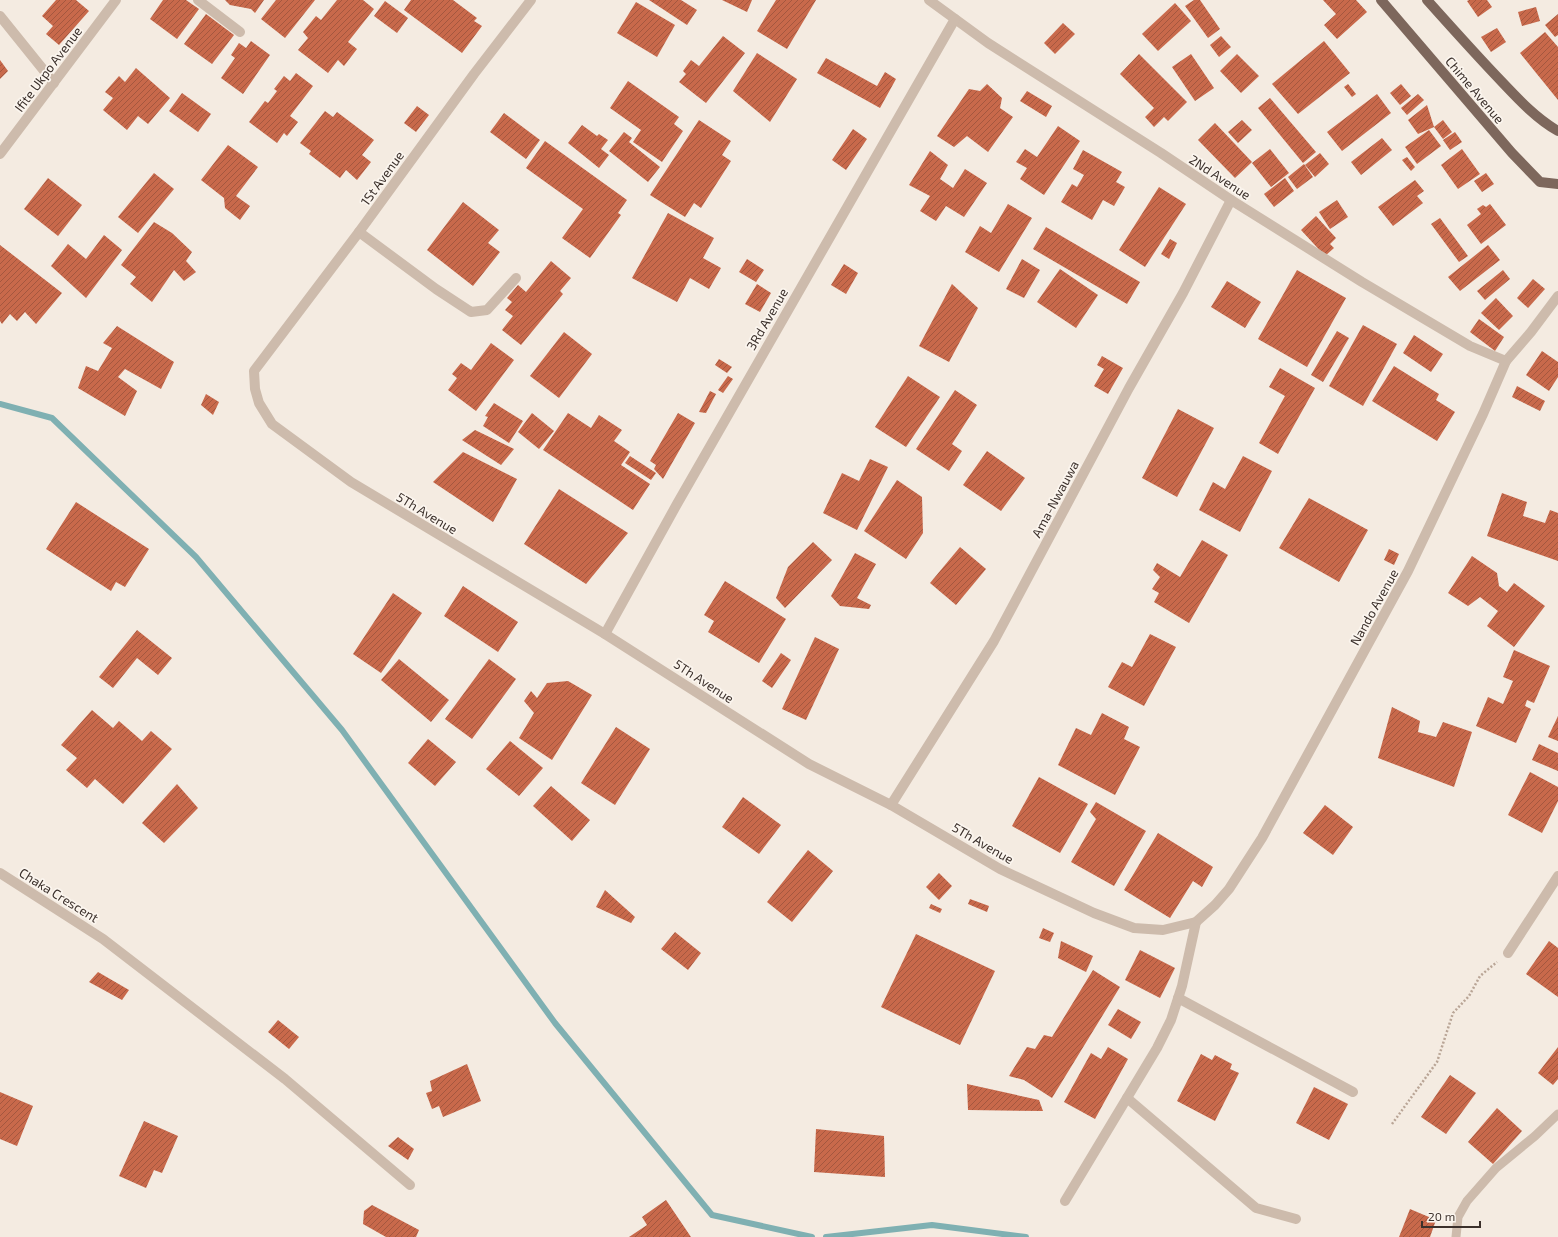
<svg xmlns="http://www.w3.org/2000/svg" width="1558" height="1237" font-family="'Exo 2',sans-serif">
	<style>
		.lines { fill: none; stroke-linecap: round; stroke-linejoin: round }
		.stream { stroke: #7fb0b2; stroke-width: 6 }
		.building { fill: url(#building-hatch) }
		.path { stroke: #b9a596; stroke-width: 2.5; stroke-dasharray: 2 2; stroke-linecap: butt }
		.lane { stroke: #cdbbac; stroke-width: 9 }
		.street { stroke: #cdbbac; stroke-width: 10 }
		.primary { stroke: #7d675c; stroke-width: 10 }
		.labels { text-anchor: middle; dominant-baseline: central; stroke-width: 3.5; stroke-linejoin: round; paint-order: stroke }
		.street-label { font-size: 13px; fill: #3b302b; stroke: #fbf5ee }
	</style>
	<defs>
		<pattern id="building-hatch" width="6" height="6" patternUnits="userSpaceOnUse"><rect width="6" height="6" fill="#c8694b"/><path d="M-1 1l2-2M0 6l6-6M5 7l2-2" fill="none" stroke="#a4573f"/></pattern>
	</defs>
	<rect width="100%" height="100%" fill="#f4ebe1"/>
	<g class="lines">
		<g class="stream">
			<polyline points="0,404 52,418 196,557 342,730 555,1023 712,1215 812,1237"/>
			<polyline points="826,1237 932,1225 1026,1237"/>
		</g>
	</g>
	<g class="building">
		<polygon points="56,0 76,0 89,11 59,45 46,34 53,26 42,16"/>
		<polygon points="163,0 186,0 199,9 177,39 150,19"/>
		<polygon points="225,0 264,0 255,13 251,9 230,5"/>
		<polygon points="276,0 315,0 285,38 261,19"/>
		<polygon points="337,0 363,0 374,9 348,42 357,49 344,66 338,60 328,73 298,50 308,38 303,32 316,16 321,20"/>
		<polygon points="411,0 453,0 477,18 474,21 482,26 462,53 404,10"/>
		<polygon points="649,0 681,0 697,10 687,25"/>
		<polygon points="722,0 752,0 747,12"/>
		<polygon points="776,0 816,0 787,49 757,31"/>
		<polygon points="1194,0 1200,0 1220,29 1208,38 1185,6"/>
		<polygon points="1323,0 1356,0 1367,12 1337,39 1324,25 1336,14"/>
		<polygon points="1469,0 1487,0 1492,7 1478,17 1467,1"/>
		<polygon points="385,1 408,18 397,33 374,16"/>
		<polygon points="636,2 675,25 657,57 617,33"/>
		<polygon points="1175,3 1191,21 1158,51 1142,34"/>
		<polygon points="1536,7 1540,21 1522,26 1518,12"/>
		<polygon points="206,14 234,35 212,64 184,44"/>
		<polygon points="1558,14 1558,35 1555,37 1545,25"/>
		<polygon points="1063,23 1075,34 1055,54 1044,43"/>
		<polygon points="1497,28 1506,42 1491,52 1481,37"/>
		<polygon points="1545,32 1558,47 1558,100 1520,53"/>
		<polygon points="723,36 745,53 706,103 679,82 686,74 683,71 691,60 699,66"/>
		<polygon points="1221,36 1231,47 1219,57 1210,45"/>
		<polygon points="251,41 270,55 243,94 221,78 235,58 231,55 239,43 246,48"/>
		<polygon points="1324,41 1350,73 1298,114 1272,84"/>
		<polygon points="757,53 797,79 770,122 733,91"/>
		<polygon points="1139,54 1187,102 1168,121 1164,117 1154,127 1145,117 1154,108 1120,74"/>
		<polygon points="1191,54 1214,88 1195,101 1172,67"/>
		<polygon points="1237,54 1259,76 1241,93 1220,71"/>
		<polygon points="826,58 877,86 885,72 896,79 880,108 817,73"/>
		<polygon points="0,60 8,71 0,79"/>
		<polygon points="136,68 170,98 148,124 138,116 127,130 103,110 113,98 105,92 119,76 125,82"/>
		<polygon points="296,73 313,86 290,116 298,122 287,136 284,133 277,143 249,122 265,101 268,103 277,91 274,89 284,76 290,81"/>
		<polygon points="628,81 679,117 674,124 683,131 662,162 633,142 641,130 610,108"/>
		<polygon points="987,84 1002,98 1000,108 1013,117 988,152 967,136 954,147 937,136 969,89 980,91"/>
		<polygon points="1348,84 1356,94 1352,97 1344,87"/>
		<polygon points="1401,84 1411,96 1400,105 1390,93"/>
		<polygon points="1027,91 1052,106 1046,117 1020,101"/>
		<polygon points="182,93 211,114 198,132 169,111"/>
		<polygon points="1377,94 1391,113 1342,151 1327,132"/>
		<polygon points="1418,94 1424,100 1407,115 1401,108"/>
		<polygon points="1270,98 1316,152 1303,163 1258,108"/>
		<polygon points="1427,105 1434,127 1418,134 1408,120"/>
		<polygon points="417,106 429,115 416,132 404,123"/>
		<polygon points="325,111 333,117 337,112 374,140 362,155 371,162 357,180 346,170 340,178 309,154 311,151 300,143"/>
		<polygon points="504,113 540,140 526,159 490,132"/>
		<polygon points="699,120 731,141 722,155 731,161 701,208 694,203 685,217 650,195"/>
		<polygon points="1242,120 1252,130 1238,143 1228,132"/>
		<polygon points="1443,120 1452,132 1443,139 1434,127"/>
		<polygon points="1215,123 1252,162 1235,178 1198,140"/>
		<polygon points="582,125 597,136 599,134 608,140 601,149 609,155 599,168 568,143"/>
		<polygon points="1058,126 1080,141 1044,195 1020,179 1027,168 1016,162 1025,149 1037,157"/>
		<polygon points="853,129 867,139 846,170 832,160"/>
		<polygon points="1429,130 1441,146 1417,164 1405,147"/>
		<polygon points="624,132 632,138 629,142 660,167 648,182 609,151"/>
		<polygon points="1455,132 1462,142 1450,150 1443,140"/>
		<polygon points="1382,138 1392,150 1361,175 1351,162"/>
		<polygon points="545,141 627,200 618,213 621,215 590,258 562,238 583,209 526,168"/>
		<polygon points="228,145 258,167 236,196 250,206 240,220 225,208 224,198 201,180"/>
		<polygon points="1270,149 1289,173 1271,187 1252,163"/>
		<polygon points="1462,149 1480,174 1458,189 1441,165"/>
		<polygon points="1083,150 1122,172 1116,182 1125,187 1114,206 1103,200 1092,220 1061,202 1072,184 1077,187 1084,175 1073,169"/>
		<polygon points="930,151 948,165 940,179 953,188 965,169 987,183 964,217 946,206 936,221 920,211 930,196 909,185"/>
		<polygon points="1320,153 1329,164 1315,177 1305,165"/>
		<polygon points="1407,157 1415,167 1411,171 1402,160"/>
		<polygon points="1304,164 1313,177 1297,189 1288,177"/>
		<polygon points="154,173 174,189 138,233 118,217"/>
		<polygon points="1486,173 1494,184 1482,192 1474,181"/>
		<polygon points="48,178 82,205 58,236 24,209"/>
		<polygon points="1285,178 1294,191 1274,207 1264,194"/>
		<polygon points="1415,180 1424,191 1417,196 1423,203 1393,226 1378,207"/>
		<polygon points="1159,187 1186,204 1145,267 1119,250"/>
		<polygon points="1337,200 1348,217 1330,229 1319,212"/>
		<polygon points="463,202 499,230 488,243 500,252 473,286 427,250"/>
		<polygon points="1008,204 1032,218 999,272 965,252 980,226 991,233"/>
		<polygon points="1490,204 1506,225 1481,244 1467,225 1481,214 1477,209 1483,205 1486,207"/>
		<polygon points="668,213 714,238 703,258 721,268 709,289 690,278 677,302 632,278"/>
		<polygon points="1316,216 1336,238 1330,244 1334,248 1325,256 1301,230"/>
		<polygon points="1440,218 1468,256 1459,262 1431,224"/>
		<polygon points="154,222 172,233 192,252 186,261 196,272 184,281 174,270 152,302 130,284 136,277 121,265"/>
		<polygon points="1046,227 1140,282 1127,304 1033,249"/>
		<polygon points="104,235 122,250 86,298 51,266 68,244 86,259"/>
		<polygon points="1170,239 1177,243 1169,259 1161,254"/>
		<polygon points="0,245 62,293 36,324 25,312 17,321 10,314 2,324 0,321"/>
		<polygon points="1488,245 1500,260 1460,291 1448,277"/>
		<polygon points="747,259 764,270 756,282 739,272"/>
		<polygon points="1022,259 1040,270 1024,298 1006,289"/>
		<polygon points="551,261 571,278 560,291 563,294 521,345 502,330 513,316 505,310 512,302 507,298 518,285 526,292"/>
		<polygon points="844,264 858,273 846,294 831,285"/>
		<polygon points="1060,269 1098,295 1076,328 1037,302"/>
		<polygon points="1297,270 1346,298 1307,367 1258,339"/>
		<polygon points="1503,270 1510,279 1485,300 1477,291"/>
		<polygon points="1533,279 1545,289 1528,308 1517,298"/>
		<polygon points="1227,281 1261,302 1245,328 1211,307"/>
		<polygon points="757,284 771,293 760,312 745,304"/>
		<polygon points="952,284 978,308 949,362 919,346"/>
		<polygon points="1496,298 1513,316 1499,330 1481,313"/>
		<polygon points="1479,319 1504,337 1495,351 1470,332"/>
		<polygon points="1363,325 1397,344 1363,406 1329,386"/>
		<polygon points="117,326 174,362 161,389 125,369 118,377 137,391 125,416 78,388 86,366 98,371 112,348 103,343"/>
		<polygon points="1337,331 1349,338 1323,382 1311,375"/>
		<polygon points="564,332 592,354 559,398 530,376"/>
		<polygon points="1414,335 1443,354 1431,372 1403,353"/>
		<polygon points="491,343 514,360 476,411 448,390 457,378 452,374 461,363 471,370"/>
		<polygon points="1542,351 1558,362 1558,377 1549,391 1526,375"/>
		<polygon points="1102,356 1123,368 1108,394 1094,386 1104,369 1097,365"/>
		<polygon points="719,359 732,367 727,373 715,365"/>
		<polygon points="1394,366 1439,394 1436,400 1455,412 1437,441 1372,401"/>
		<polygon points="1280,368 1315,388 1278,454 1259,443 1285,396 1269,387"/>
		<polygon points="728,376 733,379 723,393 718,390"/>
		<polygon points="908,376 940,397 906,447 875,427"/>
		<polygon points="1517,386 1545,401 1540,411 1512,397"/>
		<polygon points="955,390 977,405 952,444 962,451 949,471 916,449"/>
		<polygon points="710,391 716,394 706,413 699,412"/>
		<polygon points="206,394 219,402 213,415 201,405"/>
		<polygon points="494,403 523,421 509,443 483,426 488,417 485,416"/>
		<polygon points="1178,409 1214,428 1177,497 1142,478"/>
		<polygon points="532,413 554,431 539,449 518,432"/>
		<polygon points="568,413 591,428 599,415 622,430 614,441 630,452 621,465 650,484 633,510 543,450"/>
		<polygon points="678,413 695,423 663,479 654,469 656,465 650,461"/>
		<polygon points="475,430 514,449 501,465 462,440"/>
		<polygon points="987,451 1025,478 1001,511 963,485"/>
		<polygon points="463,452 517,479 493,522 433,482"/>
		<polygon points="630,456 656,473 651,480 625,463"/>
		<polygon points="1243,456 1272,471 1240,532 1199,510 1213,482 1225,489"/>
		<polygon points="870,459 888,467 857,530 823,513 842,473 859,481"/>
		<polygon points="897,480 922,497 923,533 906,559 864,531"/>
		<polygon points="559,489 628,533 586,584 524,544"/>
		<polygon points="1502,493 1527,502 1523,516 1545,523 1550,510 1558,513 1558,561 1487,536"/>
		<polygon points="1309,498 1368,530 1339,582 1279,548"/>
		<polygon points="76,502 149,549 125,587 116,582 111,591 46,549"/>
		<polygon points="1202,540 1228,555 1189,623 1154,602 1159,593 1152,589 1160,577 1153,570 1157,563 1180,577"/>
		<polygon points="813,542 832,560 785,608 776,598 788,567"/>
		<polygon points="960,547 986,569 956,605 930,583"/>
		<polygon points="1389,549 1399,554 1394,565 1384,560"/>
		<polygon points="855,553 876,564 857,598 871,605 869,609 840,606 831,596"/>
		<polygon points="1472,556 1497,573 1499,586 1507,592 1514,583 1545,606 1514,647 1487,626 1498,611 1480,597 1468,606 1448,593"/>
		<polygon points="725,581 786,619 759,663 708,632 714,621 704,615"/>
		<polygon points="463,586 518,622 498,652 444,616"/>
		<polygon points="393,593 422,613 381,673 353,654"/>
		<polygon points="137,630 172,658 158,675 137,658 113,688 99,677"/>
		<polygon points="1150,634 1176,647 1144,706 1108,687 1122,662 1132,667"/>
		<polygon points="815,637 839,649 806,720 782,709"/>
		<polygon points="1514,650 1550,666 1534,703 1527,700 1525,706 1531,709 1516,743 1476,726 1488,697 1503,704 1513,681 1503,677"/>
		<polygon points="781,653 791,660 772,688 762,681"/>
		<polygon points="399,659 449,700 431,722 381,680"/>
		<polygon points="489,659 516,679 472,739 445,719"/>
		<polygon points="568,681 592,695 552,760 519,738 534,713 524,701 531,691 537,698 547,683"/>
		<polygon points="1392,707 1420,721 1418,732 1436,737 1443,722 1472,732 1454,787 1378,758"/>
		<polygon points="92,710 113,728 119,721 142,741 151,731 172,749 123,804 95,779 87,788 66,770 77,758 61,745"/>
		<polygon points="1102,713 1129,727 1124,739 1140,747 1115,795 1058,765 1076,728 1091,735"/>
		<polygon points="1558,716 1558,741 1548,737"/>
		<polygon points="616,727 650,749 615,805 581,783"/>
		<polygon points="428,739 456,762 435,786 408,763"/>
		<polygon points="510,741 543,768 519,796 486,769"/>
		<polygon points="1539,744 1558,753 1558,771 1532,760"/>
		<polygon points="1530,772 1558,787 1558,801 1542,833 1508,815"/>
		<polygon points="1039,777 1088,804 1060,853 1012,826"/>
		<polygon points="177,784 198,808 164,843 142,823"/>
		<polygon points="551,786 590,820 572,841 533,806"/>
		<polygon points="743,797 781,825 759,854 722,827"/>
		<polygon points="1096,802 1146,831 1114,886 1071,862 1096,819 1090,812"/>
		<polygon points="1325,805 1353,827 1333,855 1303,833"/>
		<polygon points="1158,833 1213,867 1202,887 1193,881 1170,918 1124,890"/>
		<polygon points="808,850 833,871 792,922 767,902"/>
		<polygon points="939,873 952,886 939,900 926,887"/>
		<polygon points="605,890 635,917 631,923 596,907"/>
		<polygon points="970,899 989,906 987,912 968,904"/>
		<polygon points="931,904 942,909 940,913 929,908"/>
		<polygon points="1043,928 1054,933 1050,942 1039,938"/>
		<polygon points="675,932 701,953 688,970 661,949"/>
		<polygon points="916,934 995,971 960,1045 881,1007"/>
		<polygon points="1061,941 1093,956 1086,972 1058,958"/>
		<polygon points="1549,941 1558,948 1558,997 1526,974"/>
		<polygon points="1140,950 1175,968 1160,998 1125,980"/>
		<polygon points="1093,970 1120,987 1052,1098 1024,1080 1009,1076 1027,1047 1035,1049 1044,1035 1052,1037"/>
		<polygon points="98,972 129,990 122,1000 89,982"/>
		<polygon points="1118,1009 1141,1022 1131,1039 1108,1025"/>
		<polygon points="278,1020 299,1037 289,1049 268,1032"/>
		<polygon points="1108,1047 1128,1059 1095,1119 1064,1102 1091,1053 1101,1059"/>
		<polygon points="1558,1047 1558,1079 1553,1085 1538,1073"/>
		<polygon points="1201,1054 1212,1060 1215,1055 1232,1064 1230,1069 1239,1073 1215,1121 1177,1101"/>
		<polygon points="467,1064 481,1101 443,1117 439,1106 432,1109 426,1093 432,1091 430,1081"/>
		<polygon points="1450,1075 1476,1093 1446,1134 1421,1117"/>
		<polygon points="967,1084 1039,1100 1043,1111 968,1110"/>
		<polygon points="1314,1087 1348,1104 1329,1140 1296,1123"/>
		<polygon points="0,1092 33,1106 17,1146 0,1139"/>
		<polygon points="1497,1108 1522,1131 1493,1164 1468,1142"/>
		<polygon points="144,1121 178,1136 162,1173 154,1170 146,1188 119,1176"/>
		<polygon points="816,1129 884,1136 885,1177 814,1172"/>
		<polygon points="398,1137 414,1149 408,1160 388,1146"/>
		<polygon points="666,1200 691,1237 629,1237 647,1225 642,1217"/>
		<polygon points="372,1205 419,1230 416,1237 386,1237 363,1224 364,1211"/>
		<polygon points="1410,1209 1436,1220 1430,1237 1399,1237"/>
	</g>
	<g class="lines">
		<polyline class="path" points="1392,1124 1437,1062 1453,1013 1469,996 1480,976 1497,962"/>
		<polyline class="lane" points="1456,1237 1458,1217 1467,1201 1496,1168 1535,1136 1558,1114"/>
		<g class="street">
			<polyline points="198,0 240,32"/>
			<polyline points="531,0 474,74 359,232 254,371 255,389 259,403 272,424 351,482 605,634 809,764 891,805 1000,869 1094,913 1134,928 1163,930 1196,922 1215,905 1229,889 1262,838 1408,571 1483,414 1506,361 1531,332 1558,296"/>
			<polyline points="929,0 988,43 1161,153 1231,200 1362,282 1470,346 1506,361"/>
			<polyline points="0,16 54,83"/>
			<polyline points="0,154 116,0"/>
			<polyline points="359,232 436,289 471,312 487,310 516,278"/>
			<polyline points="605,634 677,504 955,19"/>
			<polyline points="891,805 994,641 1129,388 1183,293 1231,200"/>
			<polyline points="0,873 103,939 285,1079 410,1185"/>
			<polyline points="1508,953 1558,876"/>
			<polyline points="1178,998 1353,1092"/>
			<polyline points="1127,1098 1256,1208 1296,1219"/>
			<polyline points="1065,1201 1157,1048 1171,1020 1182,986 1196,922"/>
		</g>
		<g class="primary">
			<polyline points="1381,0 1512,153 1540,182 1558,184"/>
			<path d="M 1427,0 C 1452,28 1477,56 1503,83 C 1520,101 1537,119 1558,131"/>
		</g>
	</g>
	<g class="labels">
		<g class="street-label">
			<text transform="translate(48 69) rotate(-53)">Ifite Ukpo Avenue</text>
			<text transform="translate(1475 90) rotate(50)">Chime Avenue</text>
			<text transform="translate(1220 177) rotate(33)">2Nd Avenue</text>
			<text transform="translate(382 178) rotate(-54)">1St Avenue</text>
			<text transform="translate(767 319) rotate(-60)">3Rd Avenue</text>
			<text transform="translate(1055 499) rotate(-62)">Ama-Nwauwa</text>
			<text transform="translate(427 513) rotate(31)">5Th Avenue</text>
			<text transform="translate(1374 607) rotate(-61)">Nando Avenue</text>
			<text transform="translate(704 681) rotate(33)">5Th Avenue</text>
			<text transform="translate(983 843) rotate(30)">5Th Avenue</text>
			<text transform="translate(59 895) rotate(32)">Chaka Crescent</text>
		</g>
	</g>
	<path d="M1422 1221v6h58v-6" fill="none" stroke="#3b302b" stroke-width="2"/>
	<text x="1428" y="1221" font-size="12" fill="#3b302b" stroke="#fbf5ee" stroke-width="3" paint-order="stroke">20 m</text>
</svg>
